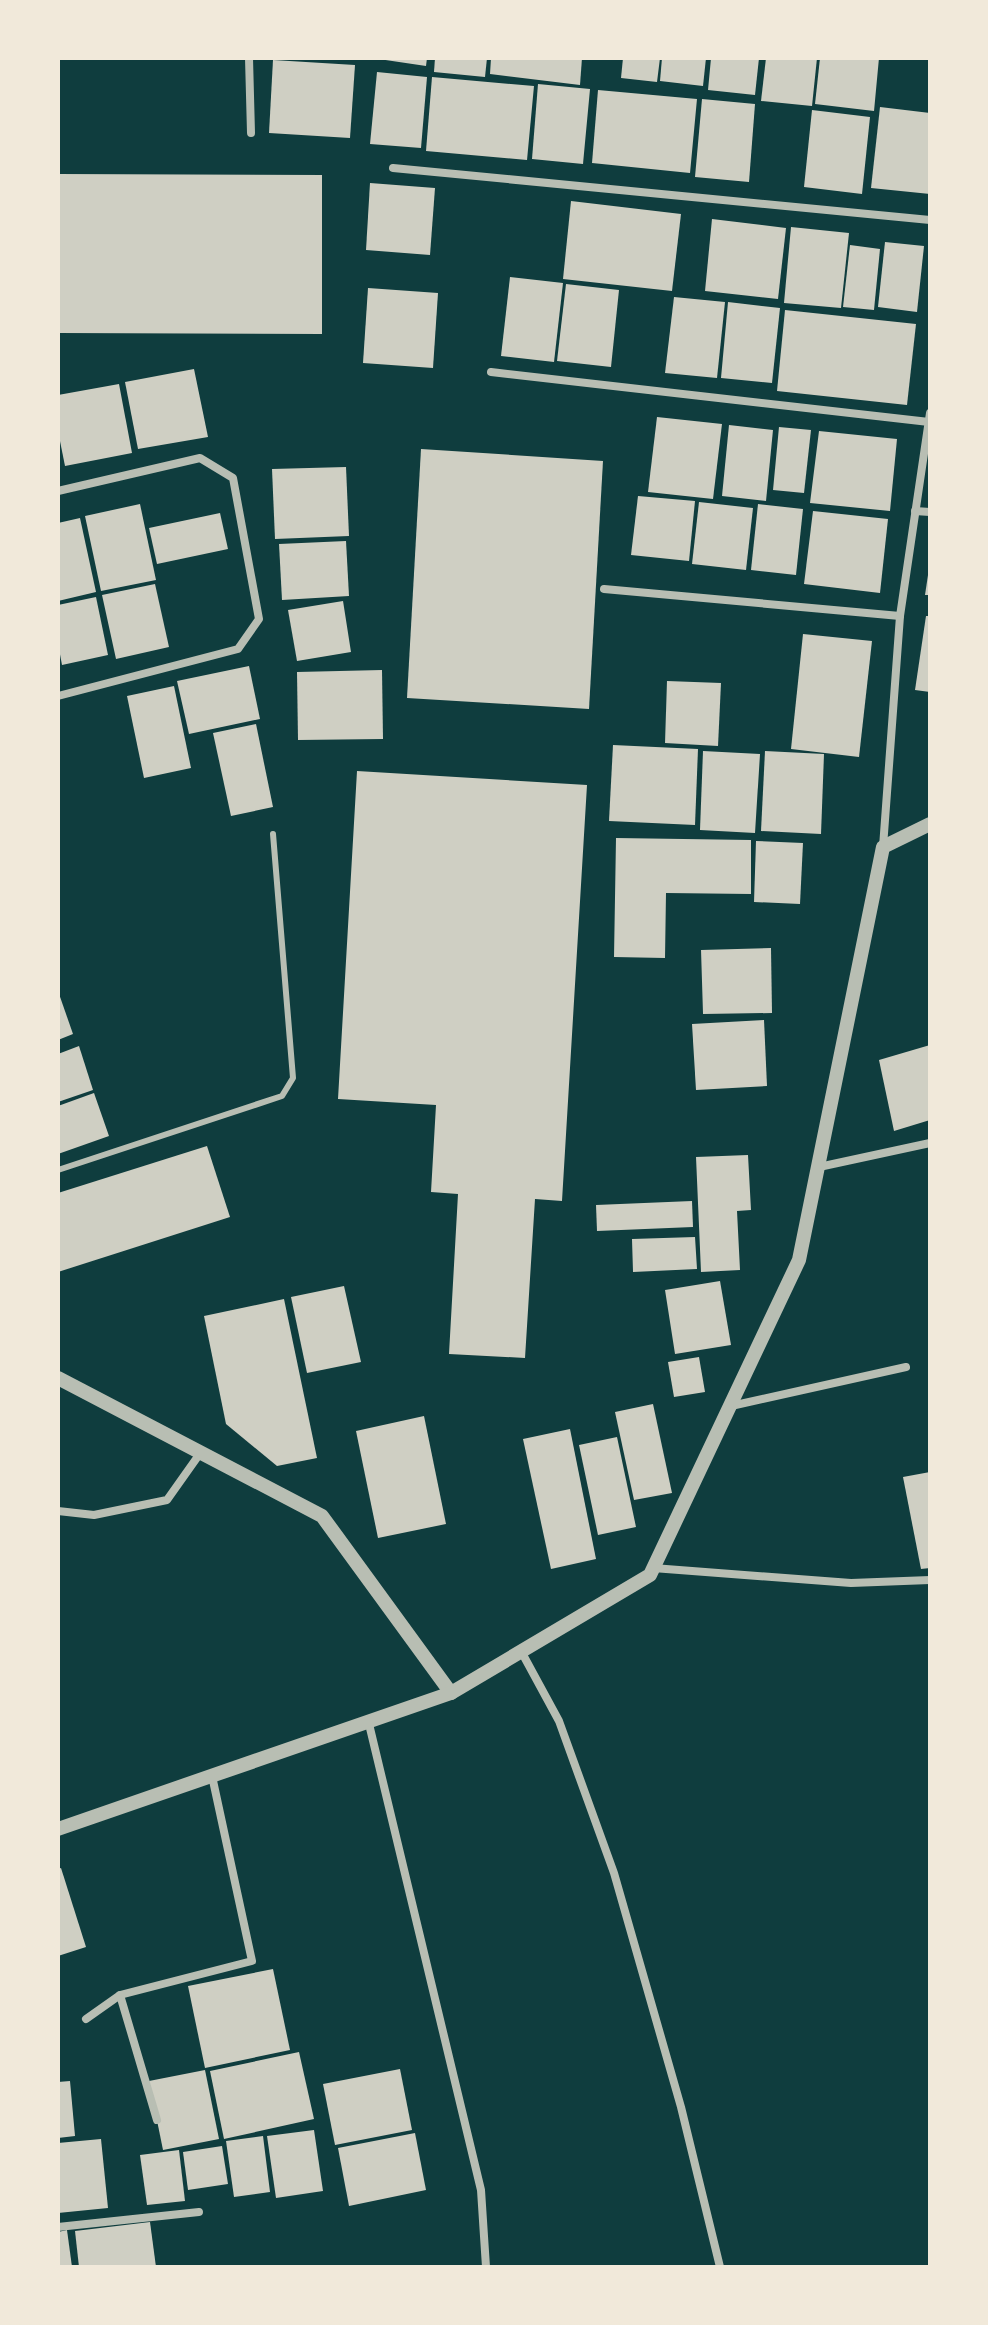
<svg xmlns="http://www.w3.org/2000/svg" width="988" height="2325" font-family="'Zilla Slab',serif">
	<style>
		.building { fill: #cfcfc3 }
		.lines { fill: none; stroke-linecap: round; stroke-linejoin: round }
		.service { stroke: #b8beb3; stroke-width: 6 }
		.minor { stroke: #b8beb3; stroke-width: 8 }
		.tertiary { stroke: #b8beb3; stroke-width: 14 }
	</style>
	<rect width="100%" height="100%" fill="#0f3d3e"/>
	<g class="building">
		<polygon points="372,58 427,58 426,66"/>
		<polygon points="435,58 487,58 485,77 434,72"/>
		<polygon points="491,58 582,58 580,85 490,74"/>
		<polygon points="623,58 660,58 657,82 621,78"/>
		<polygon points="662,58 706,58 703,86 660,81"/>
		<polygon points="711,58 759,58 755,95 708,90"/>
		<polygon points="766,58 817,58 812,106 761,101"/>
		<polygon points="820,58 879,58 874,111 815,104"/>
		<polygon points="273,60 355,65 350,138 269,133"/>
		<polygon points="377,72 427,77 421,148 370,144"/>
		<polygon points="432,77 534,86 527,160 426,151"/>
		<polygon points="538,84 590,89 583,164 532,159"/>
		<polygon points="598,90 697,99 690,173 592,163"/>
		<polygon points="702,99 755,104 749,182 695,177"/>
		<polygon points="880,107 930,113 930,194 871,188"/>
		<polygon points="812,110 870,117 862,194 804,187"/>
		<polygon points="58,174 322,175 322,334 58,333"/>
		<polygon points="370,183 435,188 430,255 366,250"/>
		<polygon points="571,201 681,214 672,291 563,279"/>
		<polygon points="712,219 786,228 778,299 705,291"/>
		<polygon points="791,227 849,233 841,308 784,303"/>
		<polygon points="885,242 924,246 917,312 878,307"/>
		<polygon points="850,245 880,249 874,310 843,307"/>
		<polygon points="510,277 563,283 554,362 501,356"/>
		<polygon points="566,284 619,290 611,367 557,361"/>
		<polygon points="368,288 438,293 433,368 363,363"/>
		<polygon points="674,297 725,302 717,378 665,373"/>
		<polygon points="728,302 780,308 772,383 721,378"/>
		<polygon points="785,310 916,324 907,405 777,391"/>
		<polygon points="194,369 208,437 138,449 125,382"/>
		<polygon points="119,384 132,453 65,466 58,431 58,395"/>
		<polygon points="657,417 722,424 713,499 648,492"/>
		<polygon points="729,425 773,430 766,501 722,496"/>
		<polygon points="779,427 811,430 804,493 773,490"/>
		<polygon points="819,431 897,439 890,511 810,503"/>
		<polygon points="421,449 603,461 589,709 407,698"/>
		<polygon points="346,467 349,536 275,539 272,469"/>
		<polygon points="638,496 695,501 689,561 631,555"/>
		<polygon points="699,502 753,508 746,570 692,564"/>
		<polygon points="140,504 156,580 101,591 85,516"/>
		<polygon points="758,504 803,509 796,575 751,570"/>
		<polygon points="813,511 888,519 880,593 804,584"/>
		<polygon points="220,513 228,549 157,564 149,528"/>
		<polygon points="80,518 96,592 58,601 58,523"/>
		<polygon points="346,541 349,596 282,600 279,544"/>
		<polygon points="928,575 930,575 930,595 925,595"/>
		<polygon points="155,584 169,647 116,659 102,595"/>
		<polygon points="96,597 108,655 62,665 58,644 58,605"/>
		<polygon points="343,601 351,652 297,661 288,610"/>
		<polygon points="926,616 930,616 930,692 915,690"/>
		<polygon points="803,634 872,641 859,757 791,749"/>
		<polygon points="249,666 260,719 189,734 177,681"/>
		<polygon points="382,670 383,739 298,740 297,672"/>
		<polygon points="667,681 721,683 718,746 665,743"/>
		<polygon points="174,686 191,768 144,778 127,696"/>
		<polygon points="256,724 273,807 231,816 213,733"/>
		<polygon points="613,745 698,749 695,825 609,821"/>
		<polygon points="703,751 760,754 755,833 700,830"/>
		<polygon points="765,751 824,754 821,834 761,831"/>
		<polygon points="357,771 587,785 562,1201 535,1199 525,1358 449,1354 458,1194 431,1192 436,1105 338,1099"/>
		<polygon points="616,838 751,840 751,894 666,893 665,958 614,957"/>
		<polygon points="756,841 803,843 800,904 754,902"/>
		<polygon points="771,948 772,1013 703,1014 701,950"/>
		<polygon points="58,991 73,1034 58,1040"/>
		<polygon points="764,1020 767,1086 696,1090 692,1024"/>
		<polygon points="930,1045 930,1120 894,1131 879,1060"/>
		<polygon points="79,1046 93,1090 58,1102 58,1054"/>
		<polygon points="94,1093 109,1136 58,1154 58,1106"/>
		<polygon points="207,1146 230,1217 58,1272 58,1193"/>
		<polygon points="748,1155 751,1210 737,1211 740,1270 701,1272 696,1157"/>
		<polygon points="692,1201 693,1227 597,1231 596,1205"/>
		<polygon points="695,1237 697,1269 633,1272 632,1239"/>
		<polygon points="720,1281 731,1345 675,1354 665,1290"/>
		<polygon points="344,1286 361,1362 307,1373 291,1297"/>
		<polygon points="284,1299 317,1458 277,1466 226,1424 204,1316"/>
		<polygon points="699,1357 705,1392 674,1397 668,1362"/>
		<polygon points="653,1404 672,1493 634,1500 615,1412"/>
		<polygon points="424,1416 446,1524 378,1538 356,1431"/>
		<polygon points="570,1429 596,1559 551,1569 523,1439"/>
		<polygon points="617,1437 636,1527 598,1535 579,1445"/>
		<polygon points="930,1472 930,1568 921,1569 903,1477"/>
		<polygon points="61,1868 86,1947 58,1956 58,1869"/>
		<polygon points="273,1969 290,2050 205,2068 188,1986"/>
		<polygon points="299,2052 314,2119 224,2139 210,2071"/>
		<polygon points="400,2069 412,2130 335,2145 323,2084"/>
		<polygon points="205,2070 219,2139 163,2150 149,2081"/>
		<polygon points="70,2081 75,2136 58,2138 58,2082"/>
		<polygon points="314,2130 323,2191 276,2198 267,2136"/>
		<polygon points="415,2133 426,2190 349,2206 338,2148"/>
		<polygon points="263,2136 270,2192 234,2197 226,2141"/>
		<polygon points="101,2139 108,2208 58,2213 58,2143"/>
		<polygon points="222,2146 228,2184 188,2190 183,2152"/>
		<polygon points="179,2150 185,2201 147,2205 140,2155"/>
		<polygon points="150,2222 156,2267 79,2267 75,2231"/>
		<polygon points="67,2230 72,2267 58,2267 58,2232"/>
	</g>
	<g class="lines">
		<polyline class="service" points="58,1170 282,1096 293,1078 273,834"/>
		<g class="minor">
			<polyline points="249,58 251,133"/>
			<polyline points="393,168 930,220"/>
			<polyline points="491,372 929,422"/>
			<polyline points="58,491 200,458 233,478 259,619 238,649 58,696"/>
			<polyline points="915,511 930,512"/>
			<polyline points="604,589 900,616"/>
			<polyline points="883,847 900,616 930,413"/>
			<polyline points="819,1167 930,1143"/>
			<polyline points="731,1406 906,1367"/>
			<polyline points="58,1511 94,1515 167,1500 201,1452"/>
			<polyline points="653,1568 851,1583 930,1580"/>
			<polyline points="521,1651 559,1721 614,1873 681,2107 720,2267"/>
			<polyline points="369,1724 481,2190 486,2267"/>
			<polyline points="120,1995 157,2120"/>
			<polyline points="86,2019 120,1995 252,1961 212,1776"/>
			<polyline points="58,2227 199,2212"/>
		</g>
		<g class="tertiary">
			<polyline points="58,1378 322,1516 451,1693"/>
			<polyline points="58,1829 451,1693 650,1575 799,1260 883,847 930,824"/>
		</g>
	</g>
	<rect width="988" height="2325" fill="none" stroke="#f1e9da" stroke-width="120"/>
</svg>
